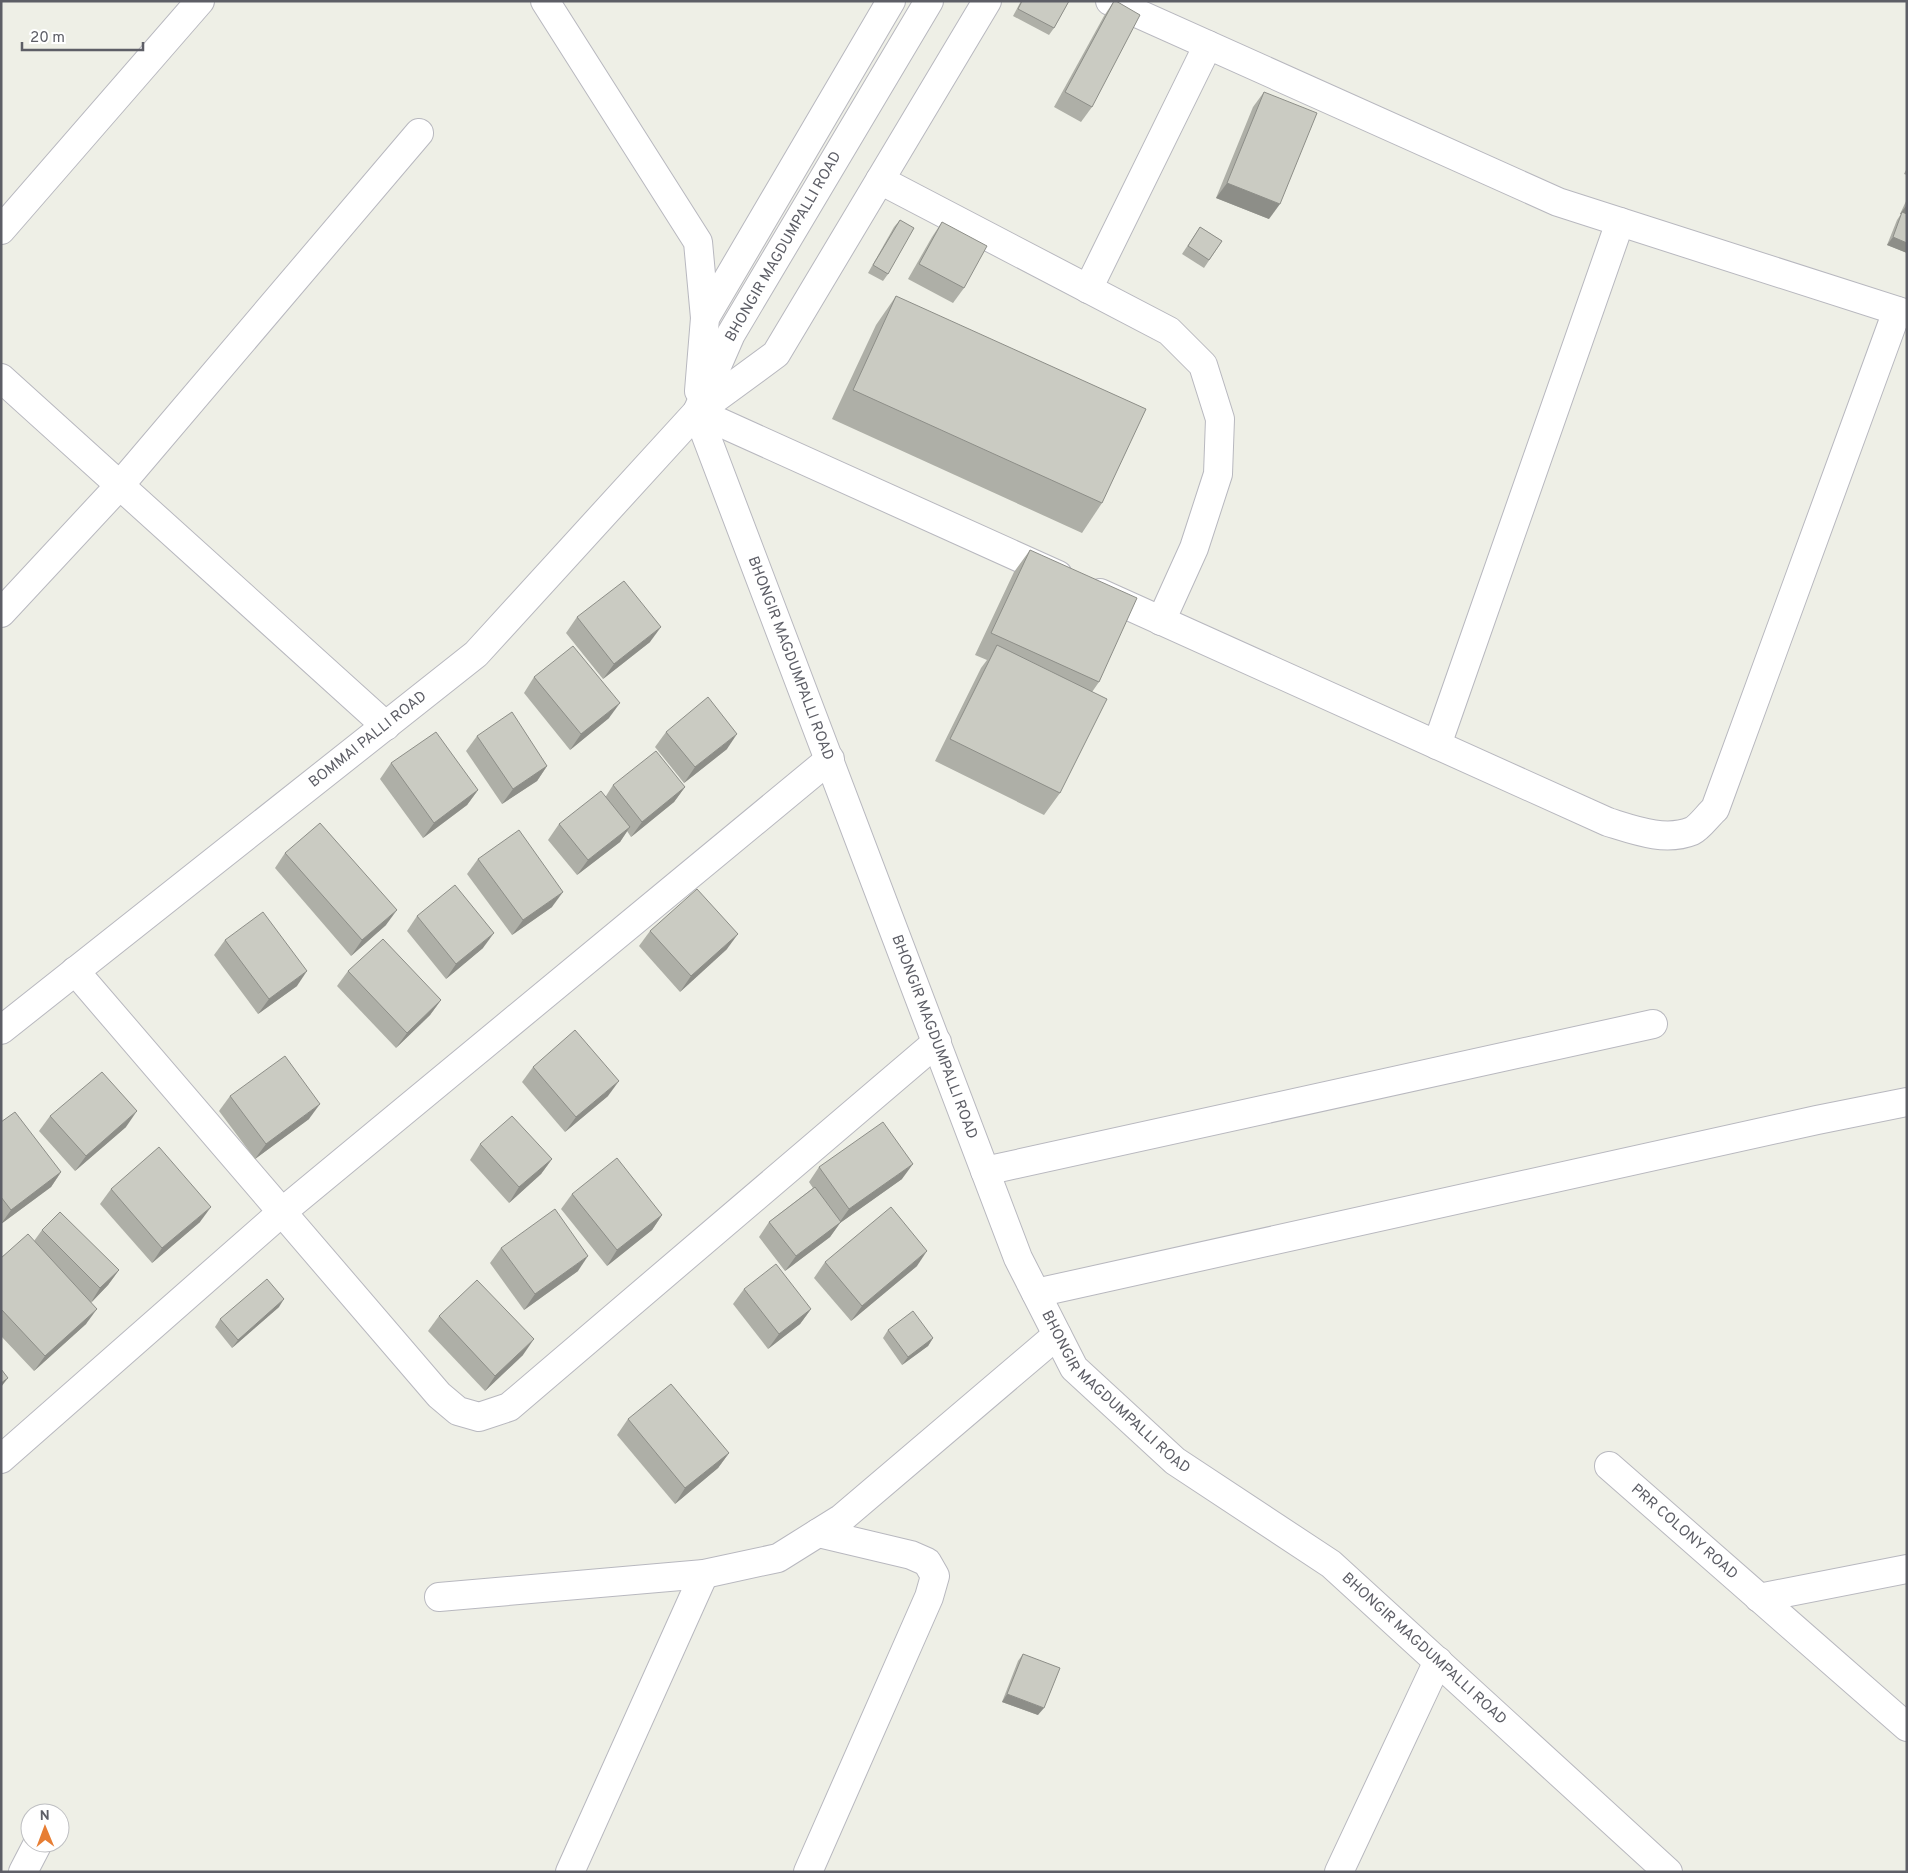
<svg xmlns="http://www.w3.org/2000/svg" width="1908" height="1873" font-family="Overpass,sans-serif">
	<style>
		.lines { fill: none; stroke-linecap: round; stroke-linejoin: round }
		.minor-casing { stroke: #b8b8bf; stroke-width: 30 }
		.minor { stroke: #fff; stroke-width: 28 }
		.wall { fill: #aeafa7 }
		.shaded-wall { fill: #8d8e88 }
		.building { fill: #cacbc2; stroke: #8d8e88 }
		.labels { text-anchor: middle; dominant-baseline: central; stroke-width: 4; stroke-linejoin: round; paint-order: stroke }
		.street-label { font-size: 15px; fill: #5d5e66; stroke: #fff }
	</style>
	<rect width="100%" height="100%" fill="#eeefe6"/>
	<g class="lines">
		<g class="minor-casing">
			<g id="minor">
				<polyline points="545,1 698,242 705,318"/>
				<path id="s1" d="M 929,1 L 731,334 L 697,412 L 1018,1258 L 1074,1368 L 1175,1461 L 1331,1564 L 1668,1872"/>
				<polyline points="1110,1 1558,202 1907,314"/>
				<polyline points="880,180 1169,331 1203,365 1220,419 1218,474 1194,548 1161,621"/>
				<polyline points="1,230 200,1"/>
				<polyline points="1088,289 1208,45"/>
				<polyline points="1,378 386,726"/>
				<polyline points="699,391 705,318 891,1"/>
				<polyline points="697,412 1058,575"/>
				<path d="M 1100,593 L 1608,822 C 1634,830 1665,842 1692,831 C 1700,827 1708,815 1715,809 L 1897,311"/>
				<polyline points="1,613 120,485 419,133"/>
				<polyline points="1437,745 1620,222"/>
				<polyline points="75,971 439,1395 458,1411 479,1417 509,1407 937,1042"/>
				<path id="s2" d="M 1,1030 L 476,654 L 697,412 L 776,354 L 987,1"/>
				<polyline points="985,1171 1653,1024"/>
				<polyline points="1036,1293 1817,1120 1907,1102"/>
				<polyline points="1,1459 282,1212 830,759"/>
				<path id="s3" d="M 1609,1466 L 1907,1727"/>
				<polyline points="439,1597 704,1574 778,1558 842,1518 1057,1335"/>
				<polyline points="1759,1598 1907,1569"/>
				<polyline points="23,1872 38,1843"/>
				<polyline points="570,1872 704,1574"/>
				<polyline points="808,1872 929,1597 935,1576 927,1562 911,1555 818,1533"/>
				<polyline points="1339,1872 1438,1661"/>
			</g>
		</g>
		<use href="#minor" class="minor"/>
	</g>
	<g class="wall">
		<polygon points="1021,1 1069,1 1054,28 1049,35 1013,16"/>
		<polygon points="1114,1 1092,107 1081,122 1054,107 1104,16"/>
		<polygon points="1264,92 1269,219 1216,198 1253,107"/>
		<polygon points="1907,168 1907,175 1904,174"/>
		<polygon points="1907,199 1907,253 1887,245 1897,220 1901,214 1900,214"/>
		<polygon points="900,220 888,274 883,281 868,273 894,227"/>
		<polygon points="942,222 964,288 953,303 908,279 932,237"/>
		<polygon points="1200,227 1222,241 1204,268 1182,254"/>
		<polygon points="896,296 1102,503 1082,533 832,419 876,325"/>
		<polygon points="1030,550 1099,682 1092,692 1060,793 1044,815 935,761 981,668 987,660 975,655 1014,572"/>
		<polygon points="577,617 650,642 603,679 566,633"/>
		<polygon points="534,677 609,718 570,750 524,693"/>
		<polygon points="666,732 727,749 684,783 655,747"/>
		<polygon points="477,736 547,766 537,781 502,804 466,751"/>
		<polygon points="391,763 478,790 467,805 423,838 380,779"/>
		<polygon points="613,785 685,787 674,802 631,837 627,831 620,842 577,875 548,840 559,824 606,796"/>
		<polygon points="285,853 386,925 351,956 275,868"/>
		<polygon points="478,859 552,907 512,935 467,874"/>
		<polygon points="417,916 483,948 446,979 407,931"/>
		<polygon points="650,931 727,949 680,992 639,946"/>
		<polygon points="225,940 297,986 258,1014 214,955"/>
		<polygon points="348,971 441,1000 430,1015 396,1048 337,986"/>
		<polygon points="533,1067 608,1096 565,1132 522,1082"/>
		<polygon points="230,1096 309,1119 255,1159 219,1111"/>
		<polygon points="50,1116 126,1127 75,1171 39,1131"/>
		<polygon points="1,1122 61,1172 51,1187 1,1224"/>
		<polygon points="480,1144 552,1159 541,1174 509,1203 470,1160"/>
		<polygon points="819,1167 902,1179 840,1223 830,1237 785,1271 759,1237 769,1222 813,1188 809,1182"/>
		<polygon points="111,1189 200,1222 152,1263 100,1204"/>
		<polygon points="572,1194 662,1215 652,1230 607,1266 561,1209"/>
		<polygon points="42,1230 119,1270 108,1285 91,1302 86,1324 34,1371 1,1336 1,1258 34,1241"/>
		<polygon points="501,1248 578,1271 524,1310 490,1263"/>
		<polygon points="825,1262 917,1266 851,1321 814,1278"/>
		<polygon points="744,1289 811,1309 800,1324 768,1349 733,1304"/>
		<polygon points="279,1307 232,1348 215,1327 220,1319"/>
		<polygon points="439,1316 523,1355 485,1391 428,1331"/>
		<polygon points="888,1330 933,1338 928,1346 902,1365 883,1338"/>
		<polygon points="628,1419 729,1453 718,1468 675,1504 617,1435"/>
		<polygon points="1023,1654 1038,1715 1002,1702 1018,1661"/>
	</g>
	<g class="shaded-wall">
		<polygon points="1227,183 1280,204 1269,219 1216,198"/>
		<polygon points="1906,206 1907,207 1907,217 1902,212 1901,214 1900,214"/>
		<polygon points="1893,237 1907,243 1907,253 1887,245"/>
		<polygon points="661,627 650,642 603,679 614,664"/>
		<polygon points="620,703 609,718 570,750 581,734"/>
		<polygon points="737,734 727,749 684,783 695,767"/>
		<polygon points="547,766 537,781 502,804 513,789"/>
		<polygon points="685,787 674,802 631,837 642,822"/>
		<polygon points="478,790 467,805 423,838 434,823"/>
		<polygon points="630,827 620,842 577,875 588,860"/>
		<polygon points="563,892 552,907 512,935 523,920"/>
		<polygon points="397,910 386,925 351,956 362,940"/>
		<polygon points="494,933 483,948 446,979 456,964"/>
		<polygon points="738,934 727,949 680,992 691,976"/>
		<polygon points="307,971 297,986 258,1014 269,999"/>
		<polygon points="441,1000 430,1015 396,1048 407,1033"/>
		<polygon points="619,1081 608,1096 565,1132 576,1117"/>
		<polygon points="320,1104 309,1119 255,1159 266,1144"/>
		<polygon points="137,1111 126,1127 75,1171 86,1156"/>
		<polygon points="552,1159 541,1174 509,1203 519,1187"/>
		<polygon points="913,1164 902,1179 840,1223 830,1237 785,1271 796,1256 839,1223 849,1209"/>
		<polygon points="61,1172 51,1187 1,1224 11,1210"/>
		<polygon points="211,1207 200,1222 152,1263 162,1248"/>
		<polygon points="662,1215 652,1230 607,1266 617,1250"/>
		<polygon points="927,1251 917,1266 851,1321 862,1306"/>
		<polygon points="588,1256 578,1271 524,1310 535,1294"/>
		<polygon points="119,1270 108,1285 90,1304 100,1288"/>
		<polygon points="284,1299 279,1307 232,1348 238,1340"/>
		<polygon points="97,1309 86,1324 34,1371 45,1356"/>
		<polygon points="811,1309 800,1324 768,1349 779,1334"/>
		<polygon points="933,1338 928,1346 902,1365 908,1357"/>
		<polygon points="534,1339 523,1355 485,1391 495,1376"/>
		<polygon points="8,1378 1,1387 1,1383"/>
		<polygon points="729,1453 718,1468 675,1504 685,1488"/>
		<polygon points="1007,1694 1044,1708 1038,1715 1002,1702"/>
	</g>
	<g class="building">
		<polygon points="1022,1 1069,1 1054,28 1018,9"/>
		<polygon points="1114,1 1116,1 1140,15 1092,107 1065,92"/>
		<polygon points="1264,92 1317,113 1280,204 1227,183"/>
		<polygon points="1902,212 1907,214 1907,243 1893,237"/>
		<polygon points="900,220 914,228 888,274 873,265"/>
		<polygon points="942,222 987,246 964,288 919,264"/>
		<polygon points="1200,227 1222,241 1209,260 1188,246"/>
		<polygon points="896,296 1146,409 1102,503 853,390"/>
		<polygon points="1030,550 1137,598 1099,682 991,633"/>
		<polygon points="624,581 661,627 614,664 577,617"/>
		<polygon points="997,645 1107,699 1060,793 950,739"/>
		<polygon points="573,646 620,703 581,734 534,677"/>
		<polygon points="708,697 737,734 695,767 666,732"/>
		<polygon points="512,712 547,766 513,789 477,736"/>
		<polygon points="436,732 478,790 434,823 391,763"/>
		<polygon points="656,751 685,787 642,822 613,785"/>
		<polygon points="601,791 630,827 588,860 559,824"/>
		<polygon points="320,823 397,910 362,940 285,853"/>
		<polygon points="519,830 563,892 523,920 478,859"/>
		<polygon points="455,885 494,933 456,964 417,916"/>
		<polygon points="697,889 738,934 691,976 650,931"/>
		<polygon points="263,912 307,971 269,999 225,940"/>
		<polygon points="383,939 441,1000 407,1033 348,971"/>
		<polygon points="575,1030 619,1081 576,1117 533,1067"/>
		<polygon points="285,1056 320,1104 266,1144 230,1096"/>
		<polygon points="102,1072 137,1111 86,1156 50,1116"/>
		<polygon points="15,1112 61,1172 11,1210 1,1197 1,1122"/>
		<polygon points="512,1116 552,1159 519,1187 480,1144"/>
		<polygon points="883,1122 913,1164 849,1209 819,1167"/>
		<polygon points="159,1147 211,1207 162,1248 111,1189"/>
		<polygon points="617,1158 662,1215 617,1250 572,1194"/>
		<polygon points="815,1187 841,1222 796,1256 769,1222"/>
		<polygon points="891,1207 927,1251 862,1306 825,1262"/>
		<polygon points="555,1209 588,1256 535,1294 501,1248"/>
		<polygon points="60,1212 119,1270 100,1288 42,1230"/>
		<polygon points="28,1234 97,1309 45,1356 1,1309 1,1258"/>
		<polygon points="776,1264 811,1309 779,1334 744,1289"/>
		<polygon points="267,1279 284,1299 238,1340 220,1319"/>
		<polygon points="477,1280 534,1339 495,1376 439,1316"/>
		<polygon points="913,1311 933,1338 908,1357 888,1330"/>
		<polygon points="1,1369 8,1378 1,1383"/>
		<polygon points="671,1384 729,1453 685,1488 628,1419"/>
		<polygon points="1023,1654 1060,1668 1044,1708 1007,1694"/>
	</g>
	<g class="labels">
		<g class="street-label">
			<text transform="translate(784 247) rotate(-60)">BHONGIR MAGDUMPALLI ROAD</text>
			<text stroke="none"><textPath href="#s1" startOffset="736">BHONGIR MAGDUMPALLI ROAD</textPath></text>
			<text stroke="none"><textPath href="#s2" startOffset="468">BOMMAI PALLI ROAD</textPath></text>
			<text stroke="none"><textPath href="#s1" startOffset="1141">BHONGIR MAGDUMPALLI ROAD</textPath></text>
			<text stroke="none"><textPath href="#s1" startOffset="1546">BHONGIR MAGDUMPALLI ROAD</textPath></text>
			<text stroke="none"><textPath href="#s3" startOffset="100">PRR COLONY ROAD</textPath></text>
			<text stroke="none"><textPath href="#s1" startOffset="1951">BHONGIR MAGDUMPALLI ROAD</textPath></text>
		</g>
	</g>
	<rect width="1908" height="1873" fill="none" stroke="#5d5e66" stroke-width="5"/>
	<g transform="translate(45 1828) rotate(359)"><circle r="24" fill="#ffffff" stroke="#bebfc2"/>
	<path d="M0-4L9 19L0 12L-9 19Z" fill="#e77e34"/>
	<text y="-8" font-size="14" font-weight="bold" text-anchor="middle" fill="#5d5e66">N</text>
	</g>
	<path d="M22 42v8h121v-8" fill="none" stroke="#5d5e66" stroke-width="2.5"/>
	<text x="30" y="42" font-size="15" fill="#5d5e66" stroke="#ffffff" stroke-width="4" paint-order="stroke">20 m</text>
</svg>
